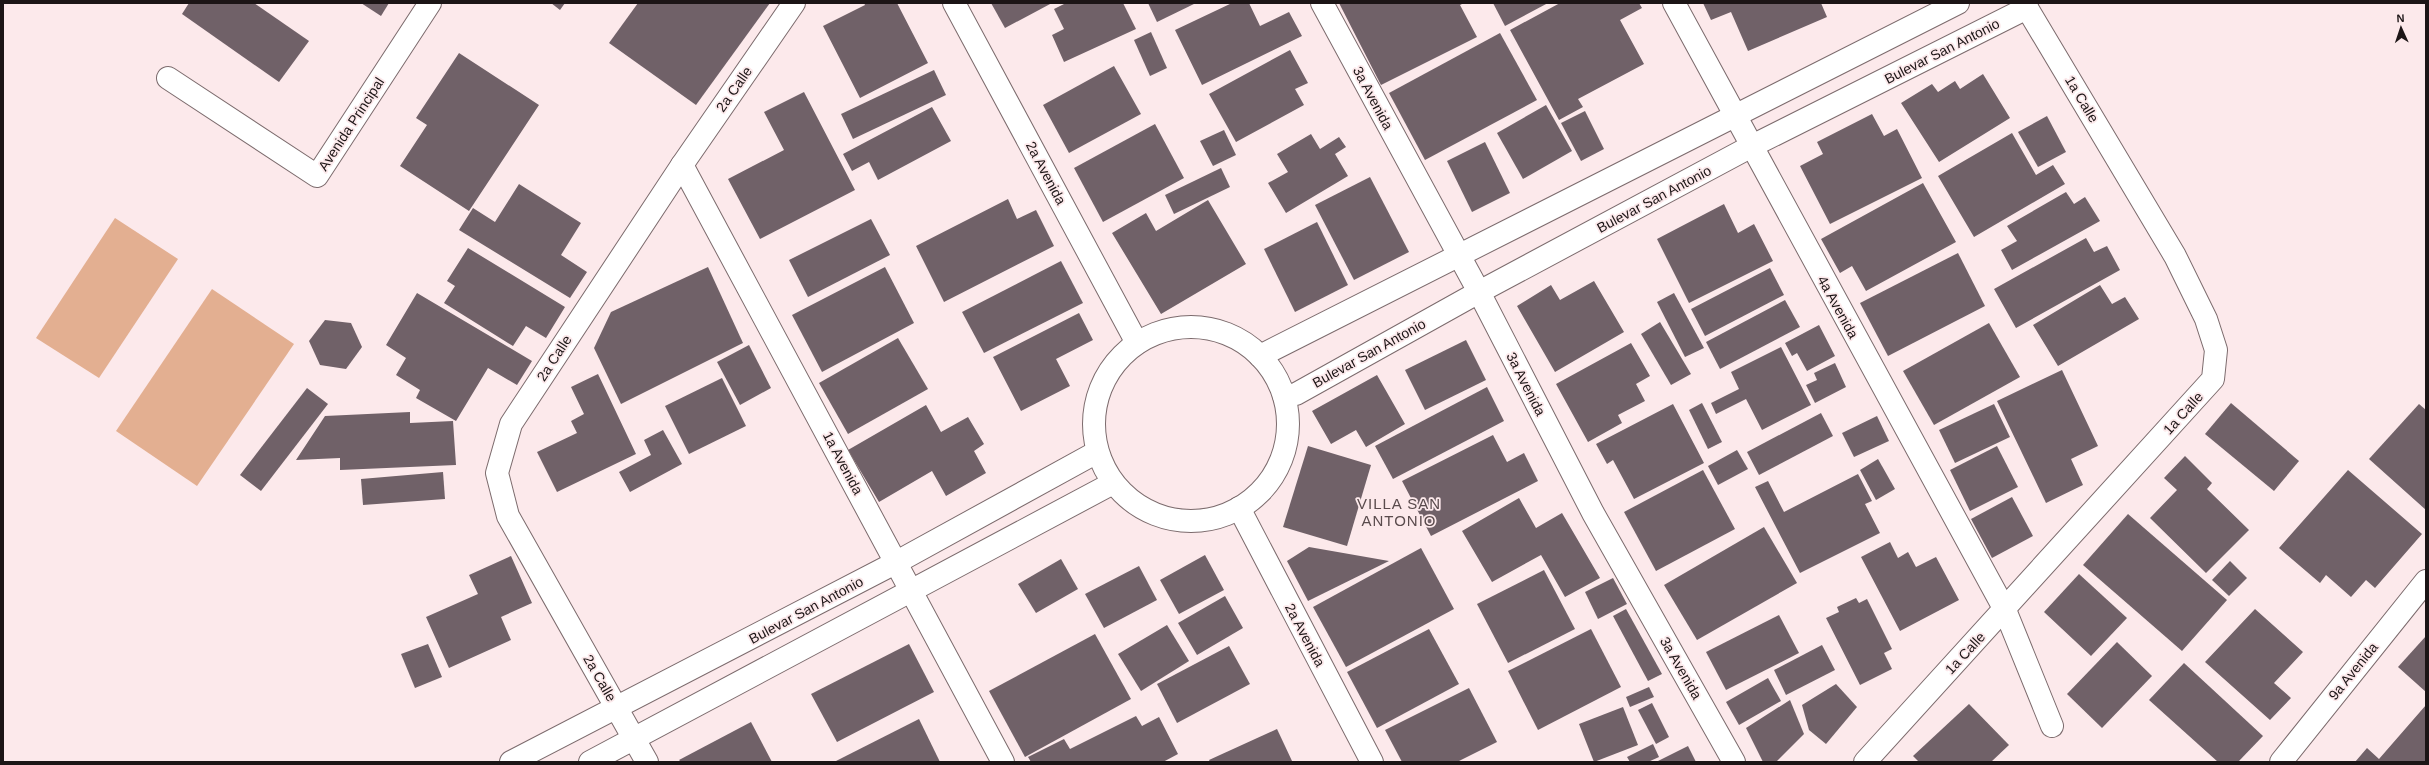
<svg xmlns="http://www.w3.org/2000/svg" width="2429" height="765" font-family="Helvetica,sans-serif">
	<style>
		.green { fill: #e3af91 }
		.building { fill: #706168 }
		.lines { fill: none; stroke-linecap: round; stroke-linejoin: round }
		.street-casing { stroke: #7c6b6d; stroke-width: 24 }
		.street { stroke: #fff; stroke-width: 22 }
		.labels { text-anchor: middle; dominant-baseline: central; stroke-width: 3.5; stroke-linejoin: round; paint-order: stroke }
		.street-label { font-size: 14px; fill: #1c1516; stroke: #fce9eb }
		.neighbourhood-label { font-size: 15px; letter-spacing: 1px; fill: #5a4b4d; stroke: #fce9eb }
	</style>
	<rect width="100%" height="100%" fill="#fce9eb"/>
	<g class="green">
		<polygon points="115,218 178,259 99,378 36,338"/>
		<polygon points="212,289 294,344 197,486 116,431"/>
	</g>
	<g class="building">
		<polygon points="189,3 254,3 309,41 279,82 182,14"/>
		<polygon points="361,3 389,3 381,16"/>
		<polygon points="551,3 565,3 560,10"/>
		<polygon points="638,3 770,3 696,105 609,43"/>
		<polygon points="864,3 897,3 928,63 860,98 823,26 865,5"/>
		<polygon points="991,3 1052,3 1005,28"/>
		<polygon points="1066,3 1123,3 1136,29 1064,62 1052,35 1064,29 1054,9"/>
		<polygon points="1148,3 1196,3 1157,22"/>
		<polygon points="1232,3 1249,3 1260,26 1289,12 1302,36 1202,85 1175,30"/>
		<polygon points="1339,3 1464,3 1460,5 1477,37 1381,85"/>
		<polygon points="1493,3 1548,3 1505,26"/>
		<polygon points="1560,3 1639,3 1642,8 1620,20 1644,64 1578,99 1583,107 1559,120 1510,30"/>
		<polygon points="1703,3 1821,3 1827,17 1748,51 1731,12 1711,20"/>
		<polygon points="1151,32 1167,68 1150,76 1134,40"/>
		<polygon points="1500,33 1537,100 1425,160 1389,93"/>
		<polygon points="1290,50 1308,83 1295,89 1304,105 1236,142 1209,94"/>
		<polygon points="459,53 539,105 469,211 400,166 427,125 416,118"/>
		<polygon points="1114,66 1141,114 1069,153 1043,105"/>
		<polygon points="934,70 946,95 853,139 841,114"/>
		<polygon points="1983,74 2010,118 1939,162 1901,103 1932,84 1938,92 1955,81 1960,89"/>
		<polygon points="804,92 855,190 760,239 728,179 784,150 764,112"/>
		<polygon points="1546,105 1572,151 1523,179 1497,133"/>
		<polygon points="932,107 951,141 878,180 869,162 852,171 843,154"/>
		<polygon points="1585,111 1604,149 1581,161 1561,123"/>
		<polygon points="1872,114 1884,136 1897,129 1922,178 1830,224 1800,166 1823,154 1817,142"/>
		<polygon points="2047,116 2066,152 2038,167 2018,132"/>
		<polygon points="1155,124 1184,178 1103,222 1074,168"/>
		<polygon points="1224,130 1236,155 1213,166 1200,141"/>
		<polygon points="2012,133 2036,175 2053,165 2065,184 1974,237 1938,176"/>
		<polygon points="1311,134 1320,149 1339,137 1346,147 1335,154 1348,176 1286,213 1268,183 1288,172 1277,154"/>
		<polygon points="1485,142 1510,193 1472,212 1447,161"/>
		<polygon points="1221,168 1230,187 1174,214 1165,195"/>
		<polygon points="1370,177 1409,252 1354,280 1315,205"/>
		<polygon points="1923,183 1956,242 1866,291 1852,266 1840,273 1821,239"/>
		<polygon points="519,184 581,223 561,255 587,272 570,298 459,230 473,208 495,222"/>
		<polygon points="2066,192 2074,204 2085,197 2100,221 2012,270 2001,250 2017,241 2007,226"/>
		<polygon points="1008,199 1017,219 1036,210 1054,246 944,302 916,246"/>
		<polygon points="1208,200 1246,264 1161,314 1112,233 1146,213 1156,231"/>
		<polygon points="1724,204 1738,233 1754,224 1773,261 1689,303 1657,239"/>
		<polygon points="871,219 890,255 808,297 789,260"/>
		<polygon points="1317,222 1348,285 1295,312 1264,249"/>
		<polygon points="2086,238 2094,252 2107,246 2120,270 2016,328 1994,289"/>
		<polygon points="468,248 565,307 546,338 526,326 513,346 444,303 455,286 447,281"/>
		<polygon points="1958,253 1985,306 1888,356 1860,303"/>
		<polygon points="1061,261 1083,303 984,353 962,312"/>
		<polygon points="708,267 743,343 621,404 594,348 611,312"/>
		<polygon points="885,267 914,323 822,372 792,315"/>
		<polygon points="1770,268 1784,295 1705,336 1691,309"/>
		<polygon points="1594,281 1624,332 1555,372 1517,306 1551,285 1560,300"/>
		<polygon points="2100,285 2112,304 2125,297 2139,319 2058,366 2033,325"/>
		<polygon points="417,293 532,361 517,385 488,368 456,421 416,398 420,390 396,375 406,358 386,345"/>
		<polygon points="1674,293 1704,348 1685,357 1657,302"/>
		<polygon points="1785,300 1800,327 1720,369 1706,342"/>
		<polygon points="1079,313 1093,340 1056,359 1070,386 1021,411 993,357"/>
		<polygon points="325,320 351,323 362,347 346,369 320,365 309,341"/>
		<polygon points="1660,322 1691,374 1671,385 1641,334"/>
		<polygon points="1989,323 2020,377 1934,425 1903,371"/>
		<polygon points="1819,325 1835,356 1807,371 1797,353 1792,356 1785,343"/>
		<polygon points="898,338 928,389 848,434 819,383"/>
		<polygon points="1466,340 1486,380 1425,410 1405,370"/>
		<polygon points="1631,343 1650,376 1636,384 1645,401 1618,415 1622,423 1588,442 1556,384"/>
		<polygon points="749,345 771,388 740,405 717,362"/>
		<polygon points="1781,347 1811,405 1762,430 1746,399 1716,414 1711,403 1739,389 1731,372"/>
		<polygon points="1835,363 1846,387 1815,403 1806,385 1817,380 1814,373"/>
		<polygon points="2062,370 2098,446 2071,459 2083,485 2046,503 1997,401"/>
		<polygon points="598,374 636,454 557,492 537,452 577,433 571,421 584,414 571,387"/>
		<polygon points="1377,375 1405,424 1366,447 1356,430 1331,444 1312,411"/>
		<polygon points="722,378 746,426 689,454 665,406"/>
		<polygon points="1487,387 1504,421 1393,479 1375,446"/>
		<polygon points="307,388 328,404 261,491 240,475"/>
		<polygon points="1702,403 1722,442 1708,449 1689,410"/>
		<polygon points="2231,403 2299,461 2274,491 2205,434"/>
		<polygon points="1673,404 1704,463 1634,499 1613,460 1607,464 1596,444"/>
		<polygon points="1994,404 2010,437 1955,463 1939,430"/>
		<polygon points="2419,404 2426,410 2426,510 2369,459"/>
		<polygon points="926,405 941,432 968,417 984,444 974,451 986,473 946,496 932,471 879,502 848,450"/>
		<polygon points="410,412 410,423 453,421 456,465 340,470 340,458 296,460 325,416"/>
		<polygon points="1821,413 1833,436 1759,475 1747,452"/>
		<polygon points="1877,416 1889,441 1854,457 1842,433"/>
		<polygon points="663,430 682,464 630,492 619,472 651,455 644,440"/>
		<polygon points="1493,435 1507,462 1524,453 1538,481 1431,536 1402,481"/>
		<polygon points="1308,446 1371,465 1347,546 1283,527"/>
		<polygon points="1997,446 2018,487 1970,511 1950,470"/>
		<polygon points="1737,450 1748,469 1718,485 1708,466"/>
		<polygon points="2185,456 2212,483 2207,489 2249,530 2206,573 2150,518 2177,490 2164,478"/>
		<polygon points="1878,459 1895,489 1876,500 1860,470"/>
		<polygon points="1703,470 1735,529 1656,571 1624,512"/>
		<polygon points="2348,470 2422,534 2375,588 2366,580 2351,597 2326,575 2320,583 2279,548"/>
		<polygon points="443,472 445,499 363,505 361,479"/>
		<polygon points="1858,474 1872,501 1865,504 1880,533 1800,573 1755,487 1768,481 1784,512"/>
		<polygon points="2012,497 2033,536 1992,558 1971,519"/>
		<polygon points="1519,498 1536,528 1562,513 1600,578 1565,597 1541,555 1492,582 1462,531"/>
		<polygon points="2128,514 2227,600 2182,651 2083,565"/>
		<polygon points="1764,527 1797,583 1697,640 1664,585"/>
		<polygon points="1890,542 1898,558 1908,552 1916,567 1936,557 1959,600 1900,631 1861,557"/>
		<polygon points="1309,547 1389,561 1308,601 1287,561"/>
		<polygon points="1421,548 1454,609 1346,667 1313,607"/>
		<polygon points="1205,555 1224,590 1179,614 1160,580"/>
		<polygon points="511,556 532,603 501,617 511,640 449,668 426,617 478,594 469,575"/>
		<polygon points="1061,559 1078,589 1036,613 1018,584"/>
		<polygon points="2230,561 2247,578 2229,596 2212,580"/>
		<polygon points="1139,566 1157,600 1104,628 1085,594"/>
		<polygon points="1544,570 1575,629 1508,663 1477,604"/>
		<polygon points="2079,574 2127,618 2091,656 2044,612"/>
		<polygon points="1613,578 1627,604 1598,619 1585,592"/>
		<polygon points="1225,596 1243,628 1197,655 1178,623"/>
		<polygon points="1856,598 1859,603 1867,599 1892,649 1884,653 1892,669 1860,685 1826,618 1839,612 1837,607"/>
		<polygon points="1626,609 1662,674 1648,681 1613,616"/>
		<polygon points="2255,609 2303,652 2274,683 2291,698 2270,720 2205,662"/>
		<polygon points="1779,615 1799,653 1726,690 1706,652"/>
		<polygon points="1167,625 1189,661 1141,691 1118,654"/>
		<polygon points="1429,629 1459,684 1377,728 1347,672"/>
		<polygon points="1591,629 1621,687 1538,730 1508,671"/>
		<polygon points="1095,634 1131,699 1025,757 989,691"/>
		<polygon points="2426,636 2426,692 2398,667"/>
		<polygon points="2117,642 2152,676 2102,728 2067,694"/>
		<polygon points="428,644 442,677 415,688 401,654"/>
		<polygon points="909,644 934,692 837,742 811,694"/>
		<polygon points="1822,645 1835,670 1786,695 1774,670"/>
		<polygon points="1229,646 1250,684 1177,723 1157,684"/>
		<polygon points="2184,663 2263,736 2238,762 2218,762 2149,700"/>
		<polygon points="1768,678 1781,701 1739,725 1726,702"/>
		<polygon points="1836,684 1857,707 1826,744 1809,730 1802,705"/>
		<polygon points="1649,687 1654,697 1630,707 1626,697"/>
		<polygon points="1469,688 1497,742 1457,762 1402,762 1385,730"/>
		<polygon points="1790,700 1804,734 1776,762 1763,762 1746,728"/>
		<polygon points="1652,703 1669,737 1656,744 1638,710"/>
		<polygon points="1969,704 2009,745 1991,762 1919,762 1913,756"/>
		<polygon points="2426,705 2426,762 2355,762 2367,748 2379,759"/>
		<polygon points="1623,707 1638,745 1594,762 1579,724"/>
		<polygon points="1136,716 1142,726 1159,717 1178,754 1163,762 1031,762 1028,757 1064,739 1070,749"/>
		<polygon points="919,719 940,762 834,762"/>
		<polygon points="751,722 772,762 681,762 679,760"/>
		<polygon points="1277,729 1292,761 1210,762 1209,760"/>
		<polygon points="1653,744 1659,757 1648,762 1630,762 1627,757"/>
		<polygon points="1688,746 1696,762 1656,762"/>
	</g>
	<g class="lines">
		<g class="street-casing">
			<g id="street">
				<polyline points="954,3 1137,343"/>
				<polyline points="1322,3 1479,292 1593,513 1734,762"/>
				<polyline points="1674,3 2005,610 2052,726"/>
				<polyline points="168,78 317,176 430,3"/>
				<polyline points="682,165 1003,762"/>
				<circle cx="1191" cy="424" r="97"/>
				<polyline points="1260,356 1958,3"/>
				<polyline points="1284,396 1296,394 1479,292 1750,147 2027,8"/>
				<polyline points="1239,508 1372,762"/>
				<polyline points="511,762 897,562 1097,452"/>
				<polyline points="590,762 1113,483"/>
				<polyline points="647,762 508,516 497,473 511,424 682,165 794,3"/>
				<polyline points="1865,762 2213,379 2216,350 2206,319 2175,256 2024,3"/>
				<polyline points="2281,762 2426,581"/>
			</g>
		</g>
		<use href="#street" class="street"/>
	</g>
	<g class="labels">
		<g class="street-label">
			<text transform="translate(1942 51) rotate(-27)">Bulevar San Antonio</text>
			<text transform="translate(734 89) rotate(-55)">2a Calle</text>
			<text transform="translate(1373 98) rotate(62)">3a Avenida</text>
			<text transform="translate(2082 99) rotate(59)">1a Calle</text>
			<text transform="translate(351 124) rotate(-57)">Avenida Principal</text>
			<text transform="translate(1046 173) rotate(62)">2a Avenida</text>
			<text transform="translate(1654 199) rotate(-28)">Bulevar San Antonio</text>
			<text transform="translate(1838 307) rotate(61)">4a Avenida</text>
			<text transform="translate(1369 353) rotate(-29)">Bulevar San Antonio</text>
			<text transform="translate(554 358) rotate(-57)">2a Calle</text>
			<text transform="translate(1526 384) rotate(63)">3a Avenida</text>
			<text transform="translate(2183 413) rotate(-48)">1a Calle</text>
			<text transform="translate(843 463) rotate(62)">1a Avenida</text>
			<text transform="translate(806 610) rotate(-28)">Bulevar San Antonio</text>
			<text transform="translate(1305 635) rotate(62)">2a Avenida</text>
			<text transform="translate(1965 653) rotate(-47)">1a Calle</text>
			<text transform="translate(1681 668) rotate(60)">3a Avenida</text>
			<text transform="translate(2353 671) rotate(-51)">9a Avenida</text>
			<text transform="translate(600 678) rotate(60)">2a Calle</text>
		</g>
		<g class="neighbourhood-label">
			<text x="1399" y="503">VILLA SAN<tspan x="1399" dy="17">ANTONIO</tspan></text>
		</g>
	</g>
	<rect width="2429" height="765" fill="none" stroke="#1c1516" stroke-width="8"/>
	<g transform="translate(2401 28) rotate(357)" stroke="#fce9eb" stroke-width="3" paint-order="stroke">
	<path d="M0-3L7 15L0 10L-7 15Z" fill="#1c1516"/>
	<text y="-6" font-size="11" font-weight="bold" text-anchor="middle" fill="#1c1516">N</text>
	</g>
</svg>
